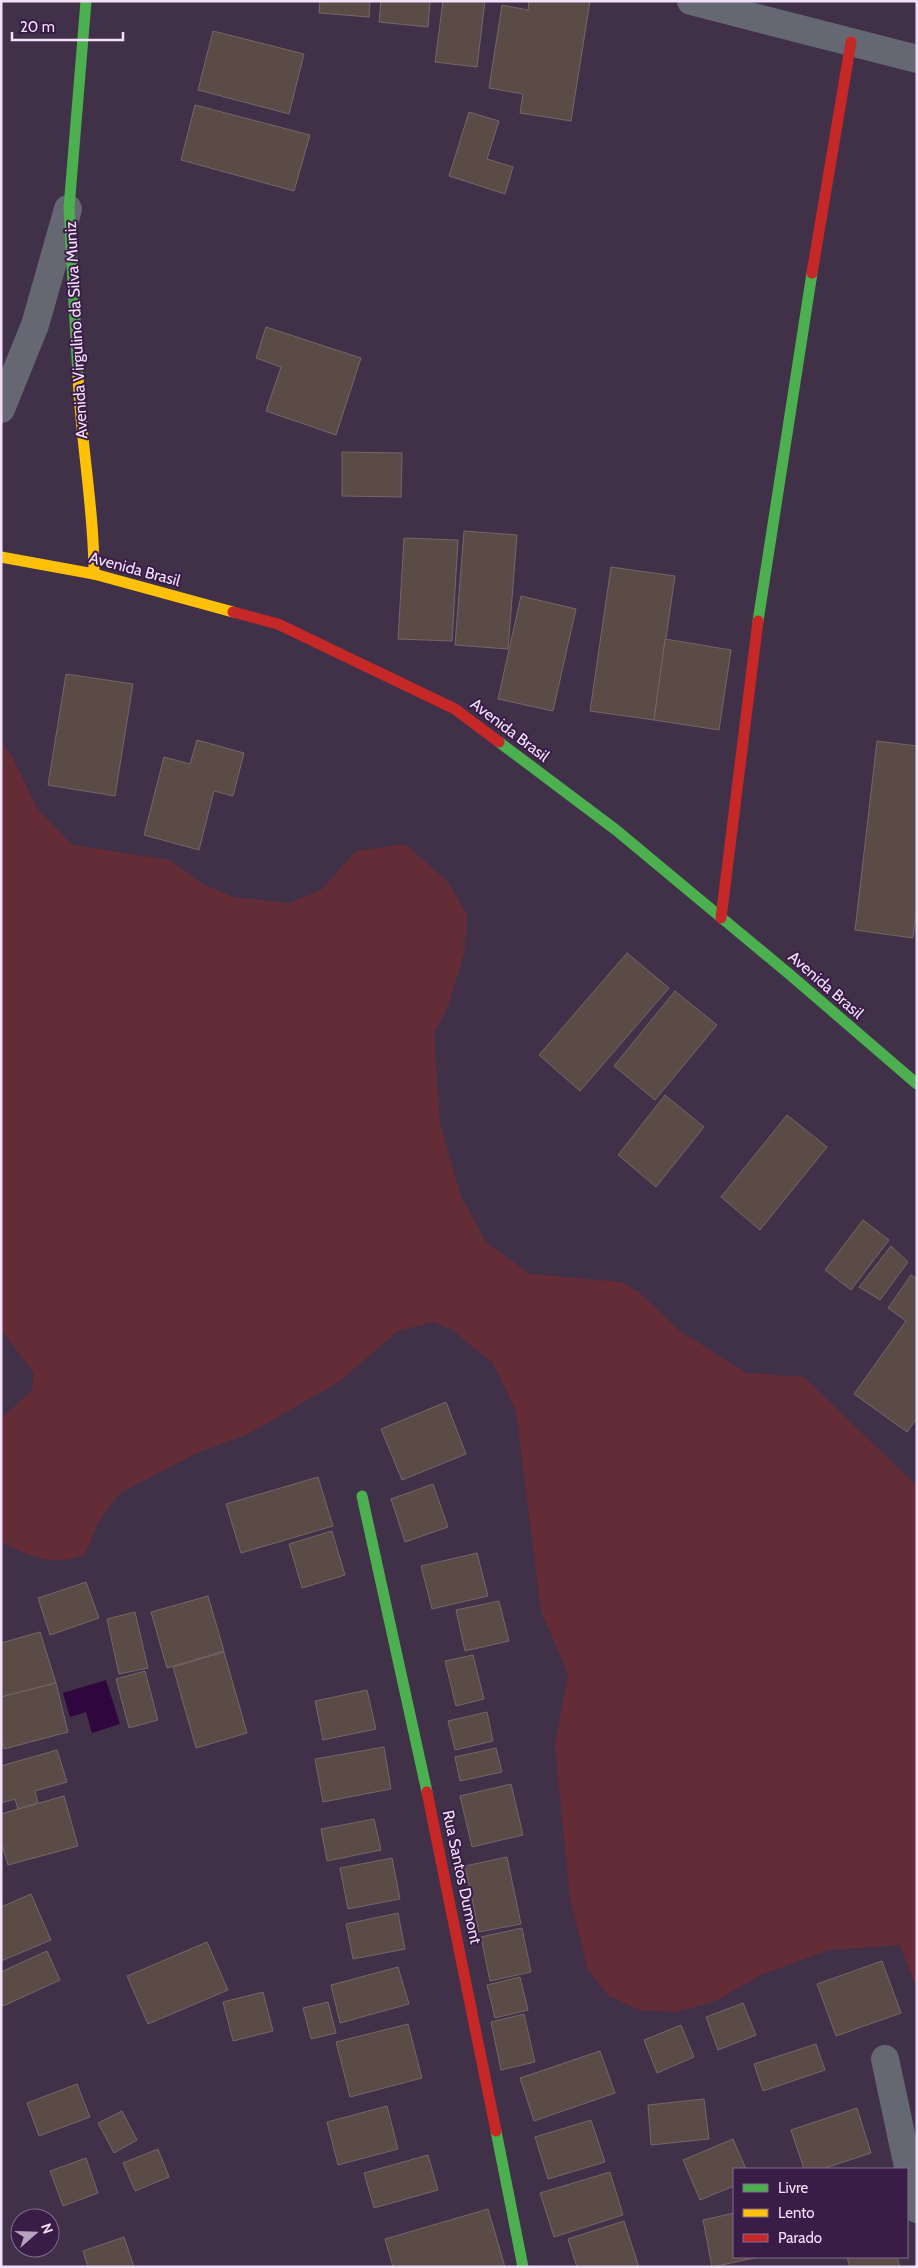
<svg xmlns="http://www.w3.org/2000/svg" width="918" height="2268" font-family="Cabin,sans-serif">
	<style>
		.green { fill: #632c36 }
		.water { fill: #2f073e }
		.building { fill: #5b4b47; stroke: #756667 }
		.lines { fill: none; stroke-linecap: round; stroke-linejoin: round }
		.street { stroke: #656872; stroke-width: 28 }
		.fast { stroke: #4caf50; stroke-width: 11 }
		.slow { stroke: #ffc107; stroke-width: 11 }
		.jam { stroke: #c62828; stroke-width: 11 }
		.labels { text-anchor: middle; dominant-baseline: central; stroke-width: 4; stroke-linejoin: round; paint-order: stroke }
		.street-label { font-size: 16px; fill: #f3e1fc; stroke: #3a1d47 }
	</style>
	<rect width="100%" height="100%" fill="#413148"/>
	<path class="green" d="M 1,741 L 13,758 L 37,808 L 72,845 L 170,860 L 201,883 L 233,897 L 289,903 L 321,890 L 356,851 L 405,844 L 447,881 L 467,914 L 465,950 L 448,1007 L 434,1033 L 440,1124 L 461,1196 L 486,1242 L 530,1274 L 621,1282 L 639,1292 L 680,1331 L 746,1373 L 804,1377 L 917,1486 L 917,1990 L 900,1945 L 828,1950 L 761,1975 L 713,2002 L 676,2012 L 640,2010 L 609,1996 L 588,1970 L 570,1899 L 555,1745 L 568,1674 L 541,1611 L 516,1411 L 493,1363 L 451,1329 L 433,1322 L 398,1331 L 339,1382 L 246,1435 L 197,1453 L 120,1493 L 99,1521 L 85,1554 C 53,1568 31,1556 1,1542 L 1,1419 L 32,1390 L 34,1373 L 1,1330 Z"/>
	<polygon class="water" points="106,1680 120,1724 92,1733 86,1712 70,1717 63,1693"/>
	<g class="building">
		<polygon points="320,1 370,1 369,17 319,13"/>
		<polygon points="381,1 430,1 428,27 379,22"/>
		<polygon points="443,1 485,1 477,67 435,62"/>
		<polygon points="529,1 590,1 571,121 520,113 523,94 489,88 502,5 528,10"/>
		<polygon points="213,31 304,54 289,114 198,90"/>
		<polygon points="195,105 310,135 294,191 181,160"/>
		<polygon points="469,112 499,121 487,159 513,167 505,194 449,176"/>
		<polygon points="266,327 361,358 336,435 266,411 281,367 256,358"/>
		<polygon points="342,452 402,453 401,497 342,496"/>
		<polygon points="464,531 517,535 508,649 455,645"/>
		<polygon points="404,538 458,540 452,641 398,639"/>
		<polygon points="611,567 675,576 654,720 590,711"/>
		<polygon points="521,596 576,609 553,711 498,699"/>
		<polygon points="665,639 731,650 719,730 654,720"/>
		<polygon points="66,674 133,684 115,796 48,785"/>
		<polygon points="197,740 244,753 233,796 214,791 199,850 144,835 164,757 190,764"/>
		<polygon points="877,741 917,746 917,906 913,938 855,930"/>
		<polygon points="627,953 669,988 580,1091 539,1055"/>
		<polygon points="675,991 717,1025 655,1100 614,1066"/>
		<polygon points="665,1095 704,1127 656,1187 618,1155"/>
		<polygon points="787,1115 827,1147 760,1230 721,1197"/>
		<polygon points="863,1220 889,1240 851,1290 825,1270"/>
		<polygon points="891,1246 908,1262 880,1300 859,1287"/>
		<polygon points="911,1275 917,1279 917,1418 907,1432 854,1394 906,1321 888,1308"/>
		<polygon points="446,1402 466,1454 402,1480 381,1429"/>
		<polygon points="318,1477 333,1526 241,1553 226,1504"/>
		<polygon points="433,1484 448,1527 405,1542 391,1499"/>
		<polygon points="332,1531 345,1575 302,1588 289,1544"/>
		<polygon points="477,1553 488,1596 432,1609 421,1566"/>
		<polygon points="86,1582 99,1618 50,1635 38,1598"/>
		<polygon points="208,1596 224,1651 167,1668 151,1612"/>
		<polygon points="499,1601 509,1641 465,1651 456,1610"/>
		<polygon points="135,1612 148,1668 119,1674 107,1619"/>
		<polygon points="40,1632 56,1683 1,1697 1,1643"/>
		<polygon points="224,1652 247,1733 196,1748 173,1667"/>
		<polygon points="473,1655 484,1699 456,1706 445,1661"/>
		<polygon points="145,1671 158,1720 129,1728 116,1679"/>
		<polygon points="56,1683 68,1732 4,1749 1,1739 1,1697"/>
		<polygon points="367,1690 376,1729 323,1740 315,1701"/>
		<polygon points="487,1712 493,1741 455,1750 448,1721"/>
		<polygon points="384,1747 391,1789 323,1802 315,1759"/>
		<polygon points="496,1748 502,1772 460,1781 455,1757"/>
		<polygon points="57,1750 67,1782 35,1791 38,1803 18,1809 15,1799 1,1803 1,1766"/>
		<polygon points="511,1784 523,1835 472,1847 460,1796"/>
		<polygon points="64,1796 78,1846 8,1865 1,1842 1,1814"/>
		<polygon points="374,1819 381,1850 327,1861 321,1829"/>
		<polygon points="507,1857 521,1924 479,1932 465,1866"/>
		<polygon points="392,1858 400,1899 348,1909 340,1868"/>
		<polygon points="31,1894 51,1940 1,1961 1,1907"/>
		<polygon points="398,1913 405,1949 353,1959 346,1924"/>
		<polygon points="522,1928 531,1972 490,1981 481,1937"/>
		<polygon points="207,1942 228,1990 148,2024 127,1976"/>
		<polygon points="47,1951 60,1980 3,2006 1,2002 1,1972"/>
		<polygon points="882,1961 901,2013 836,2036 817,1984"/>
		<polygon points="398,1967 409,2004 340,2023 331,1985"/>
		<polygon points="520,1977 528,2010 495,2018 487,1985"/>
		<polygon points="263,1992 273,2031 233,2041 223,2002"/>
		<polygon points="328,2002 336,2033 311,2039 303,2008"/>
		<polygon points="743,2003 756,2035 718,2050 706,2017"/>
		<polygon points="524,2014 535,2062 501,2070 491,2022"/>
		<polygon points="408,2024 422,2078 350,2097 336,2042"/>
		<polygon points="681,2025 694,2057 657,2073 644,2040"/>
		<polygon points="816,2044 825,2070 763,2091 754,2064"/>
		<polygon points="600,2051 615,2093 534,2121 520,2078"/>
		<polygon points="77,2084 90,2117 39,2136 27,2103"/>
		<polygon points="704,2099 709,2139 651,2145 648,2105"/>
		<polygon points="387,2106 398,2149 338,2165 327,2122"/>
		<polygon points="857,2108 871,2153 822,2169 804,2169 791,2130"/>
		<polygon points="122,2111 137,2140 114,2153 98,2123"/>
		<polygon points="591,2120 605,2162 548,2179 535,2137"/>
		<polygon points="733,2139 746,2169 734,2169 734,2186 700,2200 683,2160"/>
		<polygon points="158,2149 169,2177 135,2191 123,2163"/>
		<polygon points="428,2155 438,2190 374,2208 364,2173"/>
		<polygon points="86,2158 98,2193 63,2206 50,2171"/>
		<polygon points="610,2172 623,2215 554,2237 540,2193"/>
		<polygon points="488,2209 505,2267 393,2267 385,2239"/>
		<polygon points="734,2213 734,2257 759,2257 712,2267 703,2220"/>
		<polygon points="624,2221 639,2267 577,2267 568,2239"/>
		<polygon points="124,2237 134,2267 88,2267 83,2251"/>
		<polygon points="847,2257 897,2257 900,2267 850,2267"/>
	</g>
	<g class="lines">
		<g class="street">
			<polyline points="691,1 917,59"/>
			<polyline points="1,409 35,325 68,209"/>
			<polyline points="885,2059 917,2209"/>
		</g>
		<g class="fast">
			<polyline points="78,377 69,208 86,1"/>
			<polyline points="758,621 812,273"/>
			<polyline points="499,742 616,830 788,973 917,1084"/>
			<polyline points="362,1496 427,1792"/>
			<polyline points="496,2131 523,2267"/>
		</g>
		<g class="slow">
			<path d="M 78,377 C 81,443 94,508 94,574"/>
			<polyline points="1,557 94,574 233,612"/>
		</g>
		<g class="jam">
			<polyline points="812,273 851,42"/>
			<polyline points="233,612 278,624 455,709 499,742"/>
			<polyline points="721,918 758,621"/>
			<polyline points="427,1792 496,2131"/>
		</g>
	</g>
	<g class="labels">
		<g class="street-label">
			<text transform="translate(76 330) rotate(-93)">Avenida Virgulino da Silva Muniz</text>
			<text transform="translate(135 569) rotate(15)">Avenida Brasil</text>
			<text transform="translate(510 730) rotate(37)">Avenida Brasil</text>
			<text transform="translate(826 985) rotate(41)">Avenida Brasil</text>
			<text transform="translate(462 1877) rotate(78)">Rua Santos Dumont</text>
		</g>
	</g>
	<rect width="918" height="2268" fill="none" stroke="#f3e1fc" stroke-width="5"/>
	<rect x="733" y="2168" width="175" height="90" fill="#3a1d47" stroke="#846b8f"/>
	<rect x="743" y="2184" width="25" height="8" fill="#4caf50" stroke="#846b8f"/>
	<text x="778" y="2193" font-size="15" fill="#f3e1fc">Livre</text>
	<rect x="743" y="2209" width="25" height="8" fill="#ffc107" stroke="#846b8f"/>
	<text x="778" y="2218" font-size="15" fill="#f3e1fc">Lento</text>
	<rect x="743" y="2234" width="25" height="8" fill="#c62828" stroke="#846b8f"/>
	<text x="778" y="2243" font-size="15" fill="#f3e1fc">Parado</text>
	<g transform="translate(35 2233) rotate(70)"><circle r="24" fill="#3a1d47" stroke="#846b8f"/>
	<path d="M0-4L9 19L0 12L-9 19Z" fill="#b5a3bd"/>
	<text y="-8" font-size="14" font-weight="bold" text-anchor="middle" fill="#f3e1fc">N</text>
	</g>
	<path d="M12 32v8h111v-8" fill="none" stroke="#f3e1fc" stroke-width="2.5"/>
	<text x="20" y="32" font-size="15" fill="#f3e1fc" stroke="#3a1d47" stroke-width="4" paint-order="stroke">20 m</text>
</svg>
